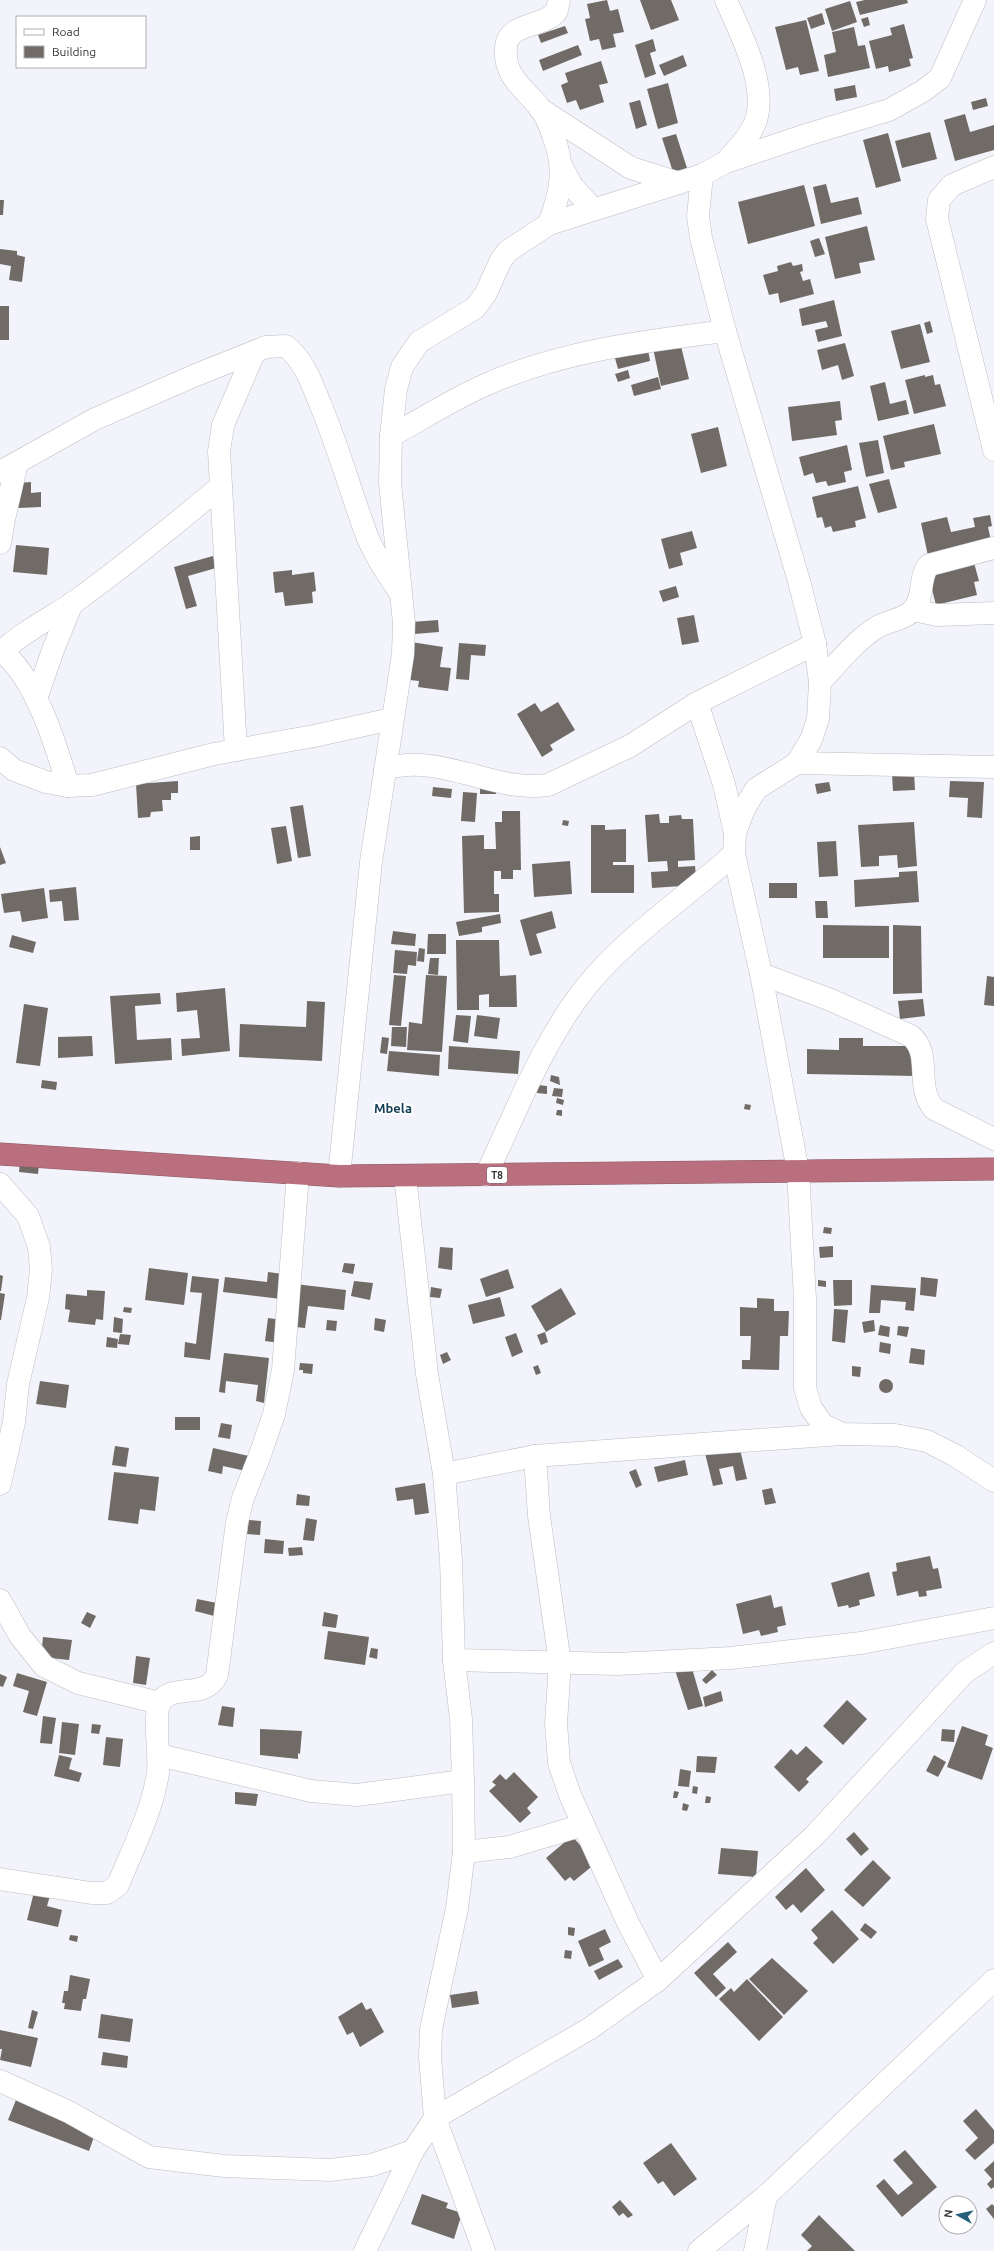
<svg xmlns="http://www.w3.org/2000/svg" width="994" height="2251" font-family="Ubuntu,sans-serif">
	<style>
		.building { fill: #706b66 }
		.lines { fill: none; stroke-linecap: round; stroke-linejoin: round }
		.minor-casing { stroke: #bdbdc4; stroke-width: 23 }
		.highway-casing { stroke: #8a5a64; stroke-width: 23 }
		.minor { stroke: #fff; stroke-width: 22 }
		.highway { stroke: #b96f7d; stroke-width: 22 }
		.labels { text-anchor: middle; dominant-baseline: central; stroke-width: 4; stroke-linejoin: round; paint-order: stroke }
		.shield { fill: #fff; stroke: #707072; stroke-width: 1 }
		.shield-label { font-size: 10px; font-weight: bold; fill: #333336 }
		.quarter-label { font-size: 13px; font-weight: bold; fill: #113e53; stroke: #fff }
	</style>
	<rect width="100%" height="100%" fill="#f3f3fb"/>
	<g class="building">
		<polygon points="607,0 610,11 618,9 624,32 613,34 616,47 602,50 599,39 590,41 585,19 590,18 587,4"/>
		<polygon points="640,0 671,0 679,20 651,30"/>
		<polygon points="865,0 907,0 908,3 860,15 856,2"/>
		<polygon points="850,1 857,22 832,31 825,9"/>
		<polygon points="822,13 825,24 811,29 807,18"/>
		<polygon points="868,17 870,25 864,27 861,19"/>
		<polygon points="806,20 819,71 800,75 798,67 786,70 775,27"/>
		<polygon points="904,24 913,58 909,59 911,66 889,72 888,66 876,69 869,41 892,35 890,28"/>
		<polygon points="565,26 568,33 541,43 538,35"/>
		<polygon points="854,27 858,46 865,45 870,68 828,77 824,55 836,52 832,32"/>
		<polygon points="653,39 656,51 650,53 656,74 645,78 635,45"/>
		<polygon points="578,45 582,55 543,71 539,60"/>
		<polygon points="683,55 687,66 664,76 659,65"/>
		<polygon points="601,61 608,83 599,85 604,102 580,110 576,100 567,103 561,85 568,82 565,73"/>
		<polygon points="668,83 678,123 658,129 647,89"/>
		<polygon points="855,85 857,97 836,101 834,89"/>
		<polygon points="986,98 988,106 973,110 971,102"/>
		<polygon points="640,100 647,125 636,129 629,103"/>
		<polygon points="965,114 970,132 994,125 994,150 955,161 944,120"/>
		<polygon points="930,132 937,159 902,168 895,141"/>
		<polygon points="888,133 901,181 876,188 863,140"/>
		<polygon points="676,134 687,168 673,172 662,138"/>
		<polygon points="826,184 831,203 858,197 862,214 821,224 813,187"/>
		<polygon points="804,185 815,226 748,244 738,202"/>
		<polygon points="0,200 4,200 3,215 0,215"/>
		<polygon points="867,226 875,260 859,263 861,273 835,279 825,237"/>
		<polygon points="819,238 825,254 815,257 810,241"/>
		<polygon points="0,249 17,251 17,255 25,257 22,282 9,280 11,266 0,264"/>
		<polygon points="791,262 793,266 802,264 803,271 800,272 803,281 810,279 814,294 780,303 778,293 769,295 763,275 778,271 777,266"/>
		<polygon points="834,300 842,336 818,342 815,330 828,327 826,321 802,326 799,309"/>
		<rect x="0" y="306" width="9" height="34"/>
		<polygon points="930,321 933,332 927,334 924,323"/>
		<polygon points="920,324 930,362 901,369 891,331"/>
		<polygon points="680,342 689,379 661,386 653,348"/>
		<polygon points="845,343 854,376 842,380 838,365 822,370 817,350"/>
		<polygon points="648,349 650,361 618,369 615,358"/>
		<polygon points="628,370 630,378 618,382 615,374"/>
		<polygon points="925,375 925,377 933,375 935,385 940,384 946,406 914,414 905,380"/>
		<polygon points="658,377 661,389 634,396 631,385"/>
		<polygon points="885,382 890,404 906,400 909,414 878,421 870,386"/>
		<polygon points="840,401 842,420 835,421 837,435 792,441 788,407"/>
		<polygon points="934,424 941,454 904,462 905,467 891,470 883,436"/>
		<polygon points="718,427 727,466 701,473 691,434"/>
		<polygon points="878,440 884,473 866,477 859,443"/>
		<polygon points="847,445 852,470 844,472 846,482 828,486 826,481 816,483 813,473 804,476 799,457"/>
		<polygon points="889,479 897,508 878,513 869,484"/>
		<polygon points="31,482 31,493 41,492 41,507 18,508 17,483"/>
		<polygon points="858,486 866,518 855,521 856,527 833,532 831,526 825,528 822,517 817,518 812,497"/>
		<polygon points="990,515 992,526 988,527 991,541 928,556 921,523 947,517 951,532 975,527 973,518"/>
		<polygon points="692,531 697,548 680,553 683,565 669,569 661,539"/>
		<polygon points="16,545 49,548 47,575 13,572"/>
		<polygon points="213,556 216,568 188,576 197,606 186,609 174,567"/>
		<polygon points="973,559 979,581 974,582 977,595 936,605 928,574"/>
		<polygon points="292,570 292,575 314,572 316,591 312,592 313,603 285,606 283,592 275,593 273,572"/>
		<polygon points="676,586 679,597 663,602 659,591"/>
		<polygon points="694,615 699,642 682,645 677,618"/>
		<polygon points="438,620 439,632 414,634 412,622"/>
		<polygon points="411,642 443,647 440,667 451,668 448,691 418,687 419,681 410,680"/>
		<polygon points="459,643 486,645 485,656 471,655 469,680 456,679"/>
		<polygon points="558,702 575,730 550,745 553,750 542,757 517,714 535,703 541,712"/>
		<polygon points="914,772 915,790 893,791 892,774"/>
		<polygon points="178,781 178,793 171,793 171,800 162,800 163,811 151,812 150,817 138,818 136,784"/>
		<polygon points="950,781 984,782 982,818 967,817 968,798 949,797"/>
		<polygon points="829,782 831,791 817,794 815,784"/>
		<polygon points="433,787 452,789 451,798 432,796"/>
		<rect x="480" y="787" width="16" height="7"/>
		<polygon points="463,792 477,793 475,822 461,821"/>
		<polygon points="303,805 311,856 298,858 290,807"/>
		<polygon points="502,811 520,811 521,870 513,870 513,879 501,879 501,871 494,871 494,894 499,894 499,912 464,913 462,836 484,835 484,849 496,849 495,822 502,822"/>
		<polygon points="659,814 660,823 669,823 669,816 681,815 682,819 693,819 695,860 678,861 678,867 695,866 697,885 652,888 651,872 668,871 667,861 648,862 645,815"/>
		<polygon points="563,820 569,821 568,826 562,825"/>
		<polygon points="914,822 917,866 898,868 897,855 879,856 879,866 861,867 858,825"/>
		<polygon points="591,825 605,825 605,830 626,829 626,862 613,862 613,865 634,865 634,893 591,893"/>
		<polygon points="286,826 292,861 277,864 271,828"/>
		<polygon points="200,836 200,850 190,850 190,837"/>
		<polygon points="836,841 838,876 819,877 817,842"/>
		<polygon points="0,847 6,863 0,865"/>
		<polygon points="570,861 572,894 534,897 532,864"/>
		<polygon points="917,871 919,902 855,907 854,880 899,877 899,872"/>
		<rect x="769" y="883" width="28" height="15"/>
		<polygon points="76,887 79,920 64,921 62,901 50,902 49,890"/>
		<polygon points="44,888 48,918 22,922 20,911 4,913 1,894"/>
		<polygon points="815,901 827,901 828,918 816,918"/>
		<polygon points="552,911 556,928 536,934 542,953 530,956 520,920"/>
		<polygon points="500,914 501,923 482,927 482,932 459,936 456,922"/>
		<polygon points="823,925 889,926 889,958 823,958"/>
		<polygon points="893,925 921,926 922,993 893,994"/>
		<polygon points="393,931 416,934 415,946 391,944"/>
		<polygon points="428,934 446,934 446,954 427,954"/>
		<polygon points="12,935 36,942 33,953 9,947"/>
		<polygon points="456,940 499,940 500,976 516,975 517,1007 489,1007 489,994 479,995 479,1010 457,1010"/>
		<polygon points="419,948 425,949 424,962 417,961"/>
		<polygon points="395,950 417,952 416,966 408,965 407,974 393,973"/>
		<polygon points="430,958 439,958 438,975 428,974"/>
		<polygon points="394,975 406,976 401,1026 389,1025"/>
		<polygon points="426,975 447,976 442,1052 407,1050 409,1022 422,1024"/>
		<polygon points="987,976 994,977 994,1006 984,1005"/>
		<polygon points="225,988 230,1051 182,1056 181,1039 200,1038 197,1010 177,1012 176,993"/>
		<polygon points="160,993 161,1004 135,1006 137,1040 171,1038 172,1060 115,1064 110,996"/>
		<polygon points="923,999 925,1016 900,1019 898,1001"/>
		<polygon points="307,1001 325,1002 322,1061 239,1057 240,1024 306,1027"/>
		<polygon points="24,1004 48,1008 40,1066 16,1063"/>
		<polygon points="456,1015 471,1016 468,1043 453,1041"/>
		<polygon points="477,1015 500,1018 497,1039 474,1036"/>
		<polygon points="392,1027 407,1027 406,1047 391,1046"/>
		<polygon points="92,1036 93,1056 58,1058 58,1037"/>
		<polygon points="382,1037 389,1038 387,1054 380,1053"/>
		<polygon points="839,1038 863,1038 863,1046 917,1046 916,1076 807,1074 807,1049 839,1050"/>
		<polygon points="449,1046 520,1051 518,1074 448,1069"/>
		<polygon points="389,1051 440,1055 439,1076 387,1071"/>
		<polygon points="551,1075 559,1077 560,1085 550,1081"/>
		<polygon points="42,1080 57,1082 56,1090 41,1088"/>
		<polygon points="538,1085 547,1086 547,1094 537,1093"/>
		<polygon points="554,1088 563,1089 562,1097 552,1096"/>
		<polygon points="557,1098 564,1100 563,1105 556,1103"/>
		<polygon points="745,1104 751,1105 750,1110 744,1109"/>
		<polygon points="557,1110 562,1110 562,1116 556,1115"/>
		<polygon points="20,1162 39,1164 38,1174 19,1172"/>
		<polygon points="824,1227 832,1228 831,1234 823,1233"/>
		<polygon points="833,1246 833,1257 820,1258 819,1247"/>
		<polygon points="440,1247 453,1248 452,1270 438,1268"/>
		<polygon points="344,1263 355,1264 353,1274 342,1272"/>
		<polygon points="149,1268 188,1273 184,1305 145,1300"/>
		<polygon points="508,1269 514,1288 486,1297 480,1279"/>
		<polygon points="268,1272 283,1274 281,1299 223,1292 225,1277 267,1282"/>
		<polygon points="0,1275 3,1276 1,1291 0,1291"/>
		<polygon points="192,1276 219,1279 210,1360 184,1357 185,1342 196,1344 202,1293 190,1292"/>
		<polygon points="921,1277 938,1279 936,1297 920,1295"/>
		<polygon points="818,1280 826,1281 826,1287 818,1286"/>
		<polygon points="833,1280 852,1280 852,1305 834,1306"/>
		<polygon points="354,1281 373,1283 370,1300 351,1296"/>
		<polygon points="295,1284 346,1290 344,1310 308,1306 305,1328 295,1327"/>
		<polygon points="871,1285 916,1288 914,1311 905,1310 906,1302 881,1300 880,1313 869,1313"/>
		<polygon points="431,1287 442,1289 440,1298 430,1297"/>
		<polygon points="561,1288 576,1314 546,1332 531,1306"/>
		<polygon points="87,1290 105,1291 103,1320 96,1319 95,1325 68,1322 70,1310 65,1309 66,1294 87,1296"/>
		<polygon points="0,1293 5,1294 1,1320 0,1320"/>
		<polygon points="500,1297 505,1316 473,1324 468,1305"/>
		<polygon points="757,1298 774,1299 774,1311 789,1311 788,1336 780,1336 779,1370 742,1369 742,1360 750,1360 751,1336 740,1336 740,1307 757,1308"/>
		<polygon points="124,1307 132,1308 131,1313 123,1312"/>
		<polygon points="834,1309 848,1310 845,1343 832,1341"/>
		<polygon points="114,1317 123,1319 122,1333 113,1332"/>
		<polygon points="268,1318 282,1320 279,1343 265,1341"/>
		<polygon points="375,1318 386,1320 384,1332 374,1330"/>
		<polygon points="327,1320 337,1321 336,1331 326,1330"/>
		<polygon points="874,1320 875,1331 864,1333 862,1322"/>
		<polygon points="880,1325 890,1327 889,1337 878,1335"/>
		<polygon points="898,1326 909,1327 907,1337 897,1335"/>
		<polygon points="545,1332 548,1342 541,1345 537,1335"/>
		<polygon points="516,1333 523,1352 512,1357 505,1337"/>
		<polygon points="120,1334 131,1335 129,1345 118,1344"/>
		<polygon points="107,1337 118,1339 117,1348 106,1347"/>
		<polygon points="880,1342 891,1344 890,1354 879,1352"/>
		<polygon points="911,1348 925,1350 924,1365 909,1363"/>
		<polygon points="447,1352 451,1360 443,1364 440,1355"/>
		<polygon points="224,1353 269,1358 264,1403 256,1401 258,1385 226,1381 225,1393 219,1392"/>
		<polygon points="300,1363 313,1364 312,1374 303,1373 303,1370 299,1370"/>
		<polygon points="538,1365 541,1373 536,1375 533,1367"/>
		<polygon points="852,1366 861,1367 860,1377 852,1376"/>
		<circle cx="886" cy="1386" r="7"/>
		<polygon points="40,1381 69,1385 66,1408 36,1404"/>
		<rect x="175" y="1417" width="25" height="13"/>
		<polygon points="221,1423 232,1425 230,1439 218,1437"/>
		<polygon points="739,1445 747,1479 736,1481 733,1466 719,1469 723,1484 713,1486 705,1453"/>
		<polygon points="115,1446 129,1448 126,1467 112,1465"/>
		<polygon points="213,1448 249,1456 246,1471 223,1466 222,1474 208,1471"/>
		<polygon points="685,1460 688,1475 658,1482 654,1467"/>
		<polygon points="636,1469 642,1485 636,1488 629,1472"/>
		<polygon points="114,1472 159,1477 155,1511 140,1509 138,1524 108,1520"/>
		<polygon points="425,1483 429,1513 415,1515 413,1499 397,1501 395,1488"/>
		<polygon points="772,1488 776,1503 765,1505 762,1490"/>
		<polygon points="297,1494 310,1496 309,1506 296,1505"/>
		<polygon points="306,1518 317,1520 314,1541 303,1540"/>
		<polygon points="249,1520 261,1521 260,1535 247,1534"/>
		<polygon points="265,1539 284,1541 283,1554 264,1553"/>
		<polygon points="302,1547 303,1555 289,1556 288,1548"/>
		<polygon points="930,1556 933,1569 938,1568 942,1588 926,1591 927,1596 919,1597 918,1591 897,1596 892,1572 897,1571 896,1563"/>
		<polygon points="869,1572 875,1596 859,1600 860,1605 849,1608 848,1605 838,1607 831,1583"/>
		<polygon points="771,1595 774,1608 782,1606 786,1625 777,1627 778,1632 761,1636 759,1630 743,1634 736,1604"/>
		<polygon points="197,1599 222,1604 218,1617 195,1611"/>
		<polygon points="87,1612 96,1616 90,1628 81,1623"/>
		<polygon points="324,1612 338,1615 336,1628 322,1626"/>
		<polygon points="328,1631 369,1637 365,1665 324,1659"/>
		<polygon points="43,1637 72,1640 69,1660 41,1657"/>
		<polygon points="371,1648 378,1649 377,1659 369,1657"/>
		<polygon points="136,1656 150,1658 146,1685 133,1683"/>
		<polygon points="691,1665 703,1706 688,1710 675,1670"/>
		<polygon points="712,1670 717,1675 706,1684 702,1680"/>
		<polygon points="17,1673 47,1682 37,1716 23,1712 29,1691 13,1686"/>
		<polygon points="0,1674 7,1677 3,1687 0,1686"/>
		<polygon points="721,1691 723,1701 705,1707 703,1697"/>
		<polygon points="847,1700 867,1719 843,1745 823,1726"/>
		<polygon points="222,1706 235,1708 233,1727 218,1725"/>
		<polygon points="43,1716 56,1718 52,1744 40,1743"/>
		<polygon points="62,1722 79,1724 75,1755 59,1753"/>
		<polygon points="92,1724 101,1725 99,1734 91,1733"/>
		<polygon points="962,1726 988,1735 985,1745 993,1748 982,1780 947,1767"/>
		<polygon points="260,1729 302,1731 300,1754 298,1753 298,1759 260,1755"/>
		<polygon points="942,1729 955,1730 954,1742 941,1741"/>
		<polygon points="106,1737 123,1739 120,1767 103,1765"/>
		<polygon points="806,1746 823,1762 806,1779 809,1782 799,1792 774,1767 791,1749 797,1755"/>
		<polygon points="59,1755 72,1758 69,1769 82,1773 79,1782 54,1776"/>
		<polygon points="934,1755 946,1762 938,1777 926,1771"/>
		<polygon points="697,1756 717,1757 715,1773 696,1772"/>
		<polygon points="680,1769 691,1771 689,1787 678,1786"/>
		<polygon points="514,1772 538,1797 527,1808 531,1813 520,1823 489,1791 496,1785 492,1782 500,1774 506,1780"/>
		<polygon points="693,1786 698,1787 697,1794 692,1793"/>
		<polygon points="674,1791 679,1792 677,1798 673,1798"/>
		<polygon points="235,1792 258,1794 256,1806 235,1804"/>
		<polygon points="706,1796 711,1797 710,1803 705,1803"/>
		<polygon points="683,1803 689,1805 687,1811 682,1810"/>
		<polygon points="854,1832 869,1849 861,1856 846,1839"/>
		<polygon points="572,1836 596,1863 574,1881 570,1877 565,1881 546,1858"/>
		<polygon points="721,1848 758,1851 756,1877 718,1874"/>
		<polygon points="873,1860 891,1878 863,1907 844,1890"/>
		<polygon points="806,1868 825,1890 801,1913 793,1904 786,1910 775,1897"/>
		<polygon points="35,1888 51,1892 47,1906 62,1910 58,1927 27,1920"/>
		<polygon points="832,1910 859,1939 833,1964 813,1943 818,1938 811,1930"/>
		<polygon points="865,1923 877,1932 871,1939 860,1930"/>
		<polygon points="568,1927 575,1928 574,1936 568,1935"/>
		<polygon points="605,1929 611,1942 599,1948 604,1960 589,1967 578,1941"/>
		<polygon points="70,1935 78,1936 77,1942 69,1940"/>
		<polygon points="728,1942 737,1952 713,1974 726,1988 716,1997 694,1973"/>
		<polygon points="565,1950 572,1951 571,1959 564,1958"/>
		<polygon points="772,1958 808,1991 784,2015 749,1979"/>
		<polygon points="618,1959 623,1967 599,1980 594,1971"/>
		<polygon points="70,1975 90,1979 86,1999 83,1999 81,2011 64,2009 65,2003 62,2003 64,1991 68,1991"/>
		<polygon points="747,1979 783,2017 759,2041 719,1999 731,1988 734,1992"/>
		<polygon points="477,1991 479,2004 452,2008 450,1995"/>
		<polygon points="362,2002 366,2010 371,2008 384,2032 360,2047 353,2032 347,2035 338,2017"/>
		<polygon points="32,2010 38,2012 33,2029 28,2028"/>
		<polygon points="101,2014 133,2019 130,2042 98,2038"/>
		<polygon points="0,2030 38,2038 31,2067 0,2060 2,2049 0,2049"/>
		<polygon points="103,2052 128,2056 127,2068 101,2065"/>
		<polygon points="16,2100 96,2131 89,2151 8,2120"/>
		<polygon points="976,2109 994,2130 994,2143 975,2160 965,2150 978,2138 963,2121"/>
		<polygon points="671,2143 697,2179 674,2196 663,2181 658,2184 643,2163"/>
		<polygon points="905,2150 937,2187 902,2217 876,2186 884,2179 898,2195 913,2183 893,2160"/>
		<polygon points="994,2161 994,2187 991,2189 987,2184 992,2179 984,2170"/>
		<polygon points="422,2194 448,2203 446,2208 462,2213 454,2239 411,2224"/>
		<polygon points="620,2200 633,2215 628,2218 623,2213 619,2216 612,2207"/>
		<polygon points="992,2204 994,2206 994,2219 986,2209"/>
		<polygon points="819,2215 855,2251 807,2251 812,2246 801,2235"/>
	</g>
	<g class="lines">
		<g class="minor-casing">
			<g id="minor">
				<path d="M 726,0 C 740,33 769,86 755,123 C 749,138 736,150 726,162"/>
				<polyline points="540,109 631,168 679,183"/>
				<polyline points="562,167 572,186 593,209"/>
				<polyline points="994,167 952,185 939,200 937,219 994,450"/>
				<polyline points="702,175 698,216 701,238 725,331 799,581 815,644 820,682 818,719 811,740 797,763 756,789 744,809 735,833 734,854 761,974 798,1171 805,1299 805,1388 811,1408 823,1425 842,1434 895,1435 927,1441 956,1456 994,1481"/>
				<path d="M 549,224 C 561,191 566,169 553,135 C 550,126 546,116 540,108 C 524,88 503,76 506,47 C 508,22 543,28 556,12 C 558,9 558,3 559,0"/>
				<path d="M 391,436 C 422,419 453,399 485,385 C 561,351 644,341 725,331"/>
				<path d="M 0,472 L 95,419 L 196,375 L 266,347 L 286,346 C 305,362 312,384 321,406 C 339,449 351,493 367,536 C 375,556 387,573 399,591"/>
				<polyline points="0,543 4,519 17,463"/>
				<polyline points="913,610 937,615 994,613"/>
				<path d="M 0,650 C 35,676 56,745 68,786"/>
				<path d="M 0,653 C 21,633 49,619 73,603 C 124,566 173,526 221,486"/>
				<path d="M 820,682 C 838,663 855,641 877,627 C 888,621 905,619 913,610 C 925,598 918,577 929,565 L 994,548"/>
				<polyline points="36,699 53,650 72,603"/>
				<polyline points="697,703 724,784 735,833"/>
				<polyline points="236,750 219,451 223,425 254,353"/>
				<polyline points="0,758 14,770 46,782 68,786 92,785 214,754 314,736 392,719"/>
				<polyline points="797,763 994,767"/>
				<path d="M 385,769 C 441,752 493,793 548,785 L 630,746 L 697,703 L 815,644"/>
				<path d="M 761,974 L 831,1000 L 911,1036 C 933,1055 914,1085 934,1109 L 994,1139"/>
				<path d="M 486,1175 C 516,1112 542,1043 585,988 C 627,936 685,898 734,854"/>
				<polyline points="339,1176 371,862 403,654 404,623 390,483 391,436 396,389 402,367 419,342 475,308 486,293 501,260 508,251 549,224 672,185 702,175 726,162 806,135 889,110 923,91 940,78 975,0"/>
				<polyline points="405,1176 427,1374 444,1474 451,1560 454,1660 461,1719 463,1781 464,1852 457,1908 431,2029 430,2057 435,2118 484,2251"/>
				<polyline points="0,1184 28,1216 39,1247 41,1270 38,1298 18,1384 14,1422 0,1484"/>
				<polyline points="535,1456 539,1516 560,1663 556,1723 559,1763 570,1795 628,1923 658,1980"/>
				<polyline points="444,1474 535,1456 842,1434"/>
				<polyline points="0,1600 20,1636 44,1666 78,1683 160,1703"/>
				<polyline points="454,1660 617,1664 731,1658 861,1643 994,1618"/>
				<polyline points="159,1755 311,1791 357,1795 463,1781"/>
				<polyline points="464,1852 510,1847 583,1825"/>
				<path d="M 0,1879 L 91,1893 L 107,1893 L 118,1885 C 133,1848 152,1812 158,1773 C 160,1755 153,1716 160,1703 C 171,1682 205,1701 217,1675 L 237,1522 L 243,1498 L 260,1455 L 274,1414 L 283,1370 L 298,1173"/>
				<polyline points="0,2081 69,2112 149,2157 224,2166 330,2170 372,2165 413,2151"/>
				<polyline points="365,2251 413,2151 435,2118 589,2029 658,1980 815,1835 965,1672 994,1653"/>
				<polyline points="699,2251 766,2196 994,1980"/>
				<polyline points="755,2251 766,2196"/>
			</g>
		</g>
		<g class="highway-casing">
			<polyline id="highway" points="0,1154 339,1176 994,1169"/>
		</g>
		<use href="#minor" class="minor"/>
		<use href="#highway" class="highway"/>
	</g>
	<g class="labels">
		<rect class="shield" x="487" y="1167" width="20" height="16" rx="3"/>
		<g class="shield-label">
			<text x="497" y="1175">T8</text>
		</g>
		<g class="quarter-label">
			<text x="393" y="1108">Mbela</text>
		</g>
	</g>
	<rect x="16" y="16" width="130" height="52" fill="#ffffff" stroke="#adadaf"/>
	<rect x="24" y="29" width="20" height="6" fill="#ffffff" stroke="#adadaf"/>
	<text x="52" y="36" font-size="12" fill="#333336">Road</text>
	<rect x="24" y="46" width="20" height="12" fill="#706b66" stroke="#adadaf"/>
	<text x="52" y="56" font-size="12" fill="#333336">Building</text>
	<g transform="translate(958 2215) rotate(278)"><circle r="19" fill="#ffffff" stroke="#adadaf"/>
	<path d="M0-3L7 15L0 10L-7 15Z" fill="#275e79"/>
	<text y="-6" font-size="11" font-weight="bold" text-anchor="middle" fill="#333336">N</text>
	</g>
</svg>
